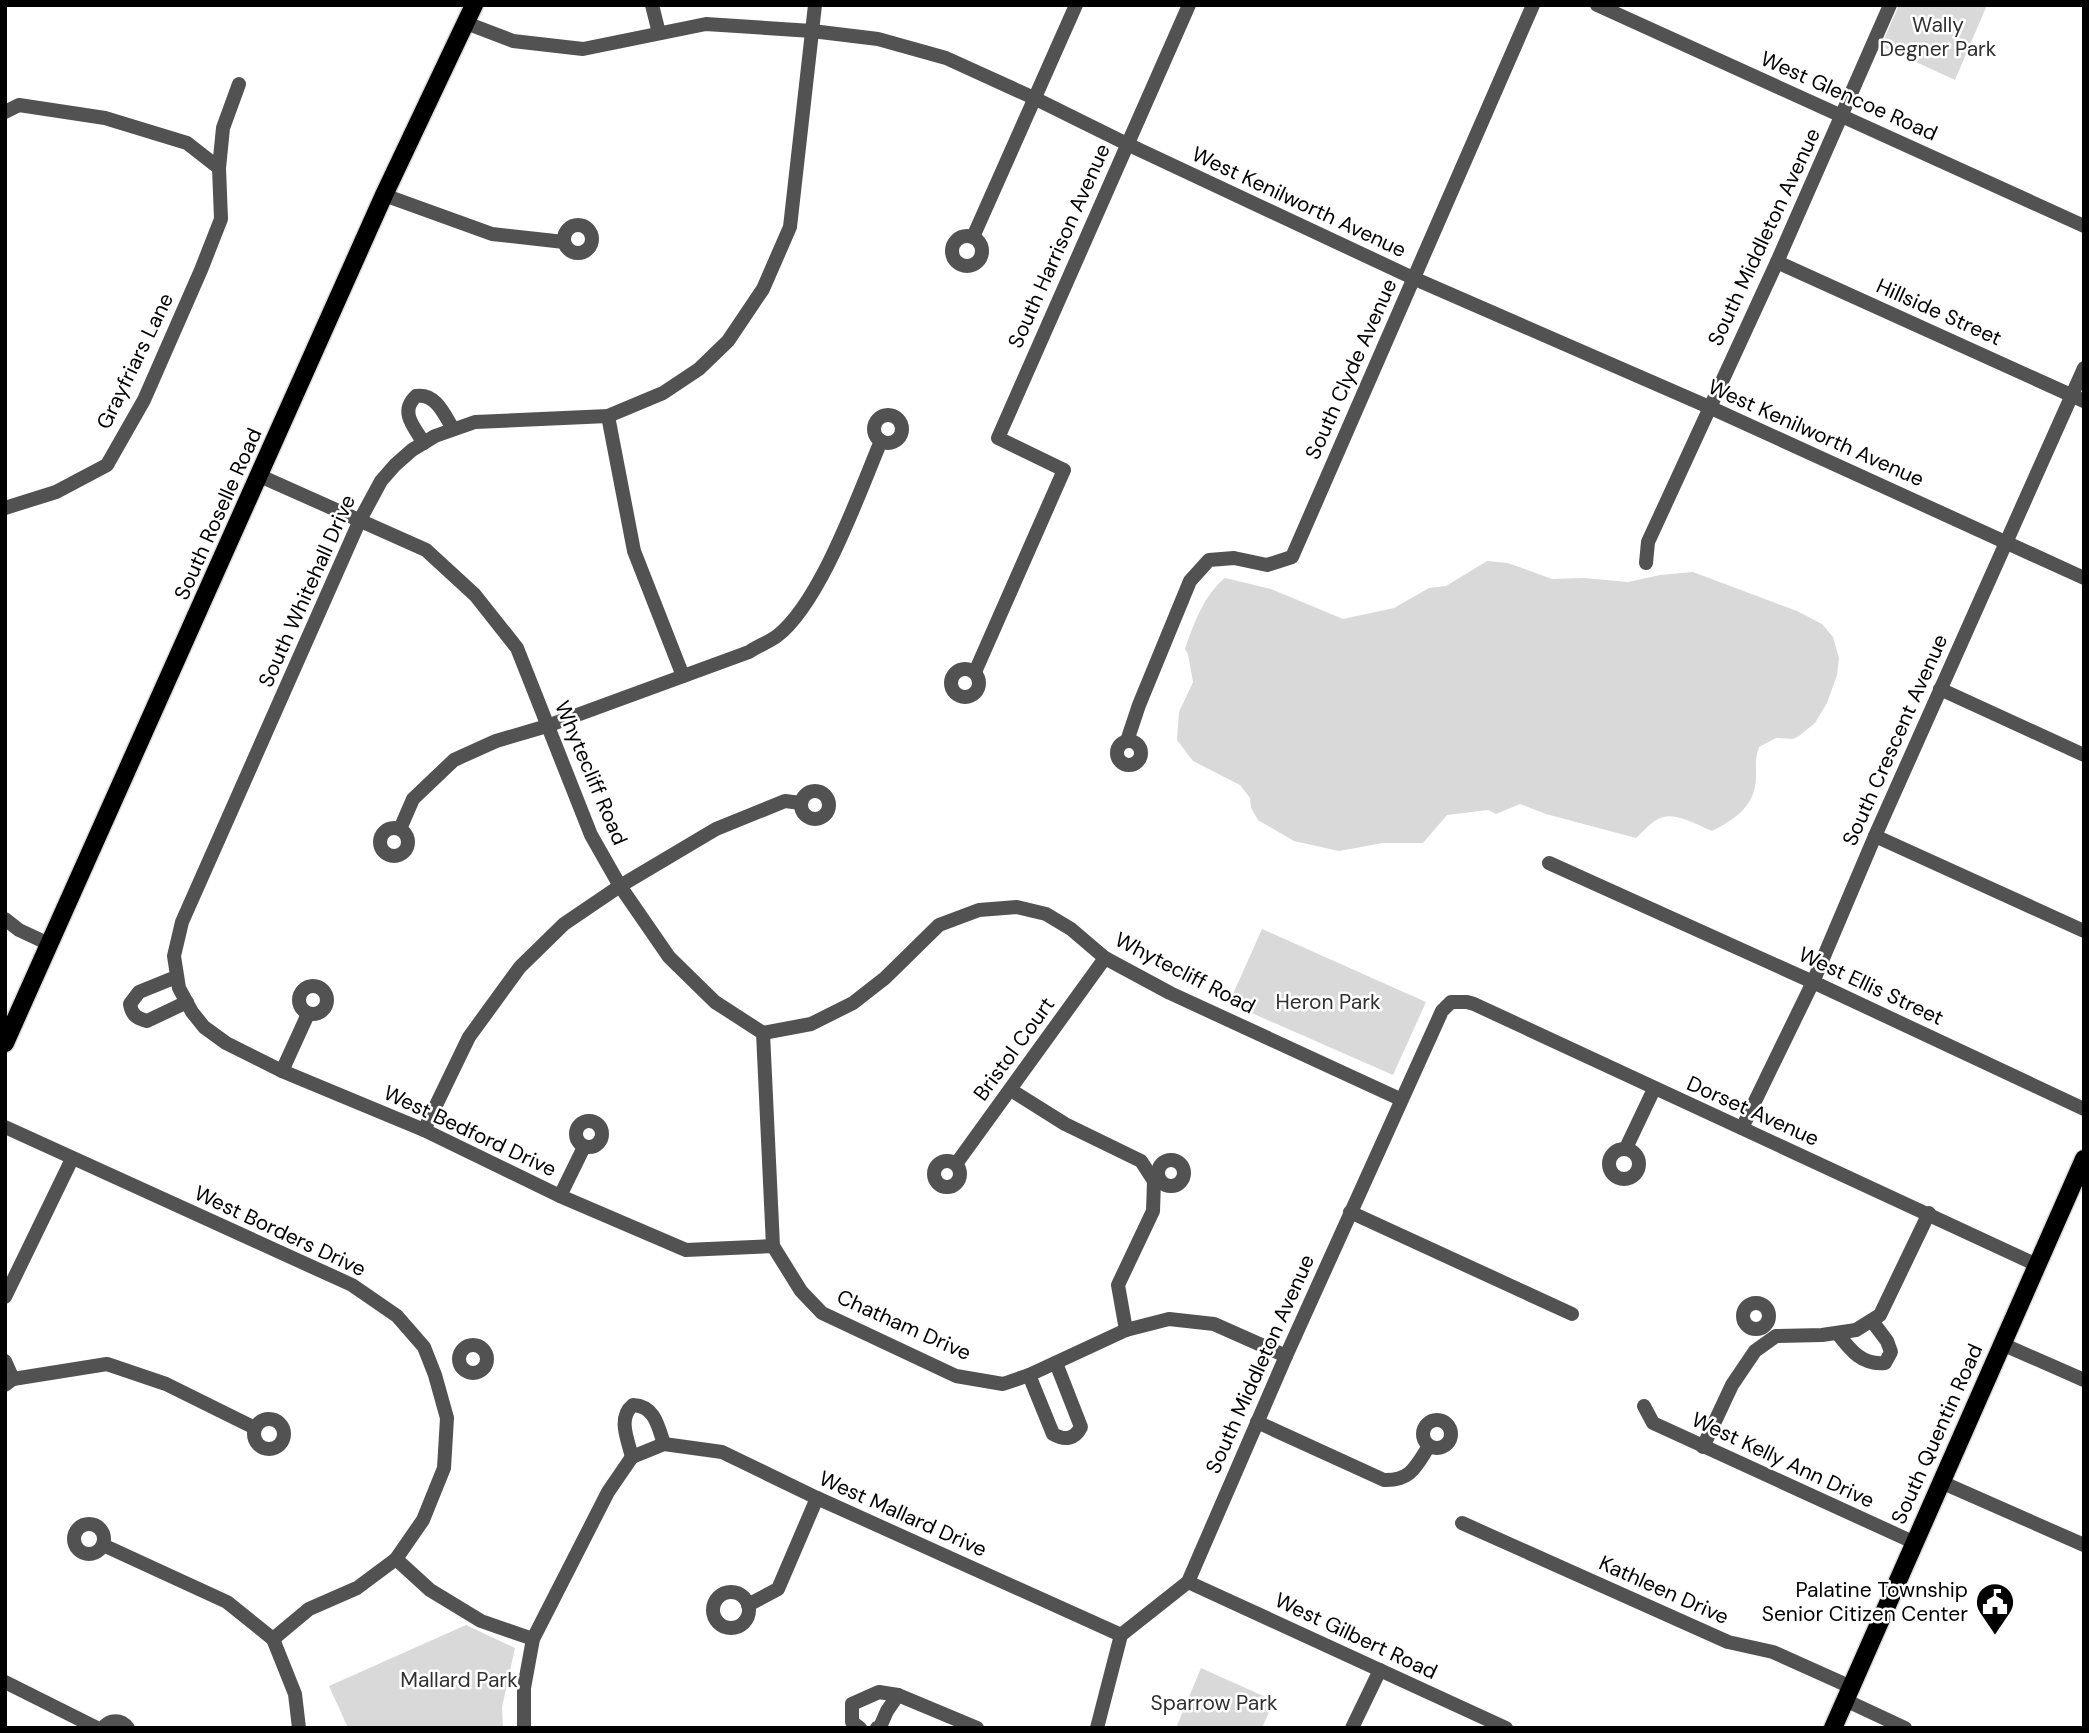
<svg xmlns="http://www.w3.org/2000/svg" width="2089" height="1733" font-family="'DM Sans',sans-serif">
	<style>
		.green { fill: #d9d9d9 }
		.lines { fill: none; stroke-linecap: round; stroke-linejoin: round }
		.major-casing { stroke: #dbdbdb; stroke-width: 21 }
		.minor { stroke: #525252; stroke-width: 14 }
		.major { stroke: #000; stroke-width: 18 }
		.labels { text-anchor: middle; dominant-baseline: central; stroke-width: 5; stroke-linejoin: round; paint-order: stroke }
		.park-label { font-size: 21px; fill: #303030; stroke: #fff }
		.street-label { font-size: 21px; fill: #000; stroke: #fff }
		.poi-label { font-size: 21px; fill: #000; stroke: #fff; text-anchor: end }
	</style>
	<rect width="100%" height="100%" fill="#fff"/>
	<g class="green">
		<polygon points="1899,5 1987,5 1955,80 1881,46"/>
		<path d="M 1487,561 L 1508,563 L 1552,579 L 1584,578 L 1628,582 L 1660,575 L 1693,572 L 1797,611 L 1822,624 L 1833,637 L 1839,658 L 1837,675 L 1827,703 L 1815,723 L 1799,736 L 1793,739 L 1776,738 L 1759,747 C 1755,761 1756,761 1756,774 C 1757,805 1736,819 1712,831 C 1697,825 1674,810 1658,819 C 1650,823 1643,832 1636,838 L 1546,814 L 1520,804 L 1496,814 L 1488,810 L 1447,815 L 1423,843 L 1383,843 L 1339,851 L 1294,841 L 1258,820 L 1251,808 L 1250,798 L 1240,785 L 1193,761 L 1177,740 L 1179,712 L 1193,682 L 1188,654 L 1185,649 C 1194,623 1204,595 1225,578 L 1271,589 L 1343,619 L 1394,608 L 1429,588 L 1446,586 Z"/>
		<polygon points="1262,929 1426,1002 1393,1075 1229,1003"/>
		<polygon points="466,1625 515,1648 502,1707 503,1728 348,1728 329,1686"/>
		<polygon points="1201,1668 1274,1701 1262,1728 1176,1728"/>
	</g>
	<g class="lines">
		<g class="major-casing">
			<g id="major">
				<polyline points="5,1043 384,195 474,5"/>
				<polyline points="1833,1728 2084,1159"/>
			</g>
		</g>
		<g class="minor">
			<polyline points="652,5 659,33"/>
			<polyline points="1597,5 2084,226"/>
			<polyline points="466,23 513,41 583,49 706,24 812,31 878,39 946,58 1034,98 1127,144 1413,278 1709,407 2084,578"/>
			<polyline points="5,112 19,105 105,118 187,143 219,168"/>
			<polyline points="384,195 492,234 564,242"/>
			<circle cx="578" cy="239" r="14"/>
			<circle cx="967" cy="251" r="15"/>
			<polyline points="973,237 1076,5"/>
			<polyline points="1777,262 2084,401"/>
			<circle cx="888" cy="429" r="14"/>
			<polyline points="608,416 634,551 683,676"/>
			<path d="M 424,443 C 414,427 399,412 416,396 C 436,393 444,414 453,429"/>
			<polyline points="260,476 426,550 475,595 517,648 591,835 620,886 669,957 715,1002 763,1033 811,1024 853,1003 885,978 939,925 979,910 1017,907 1046,914 1071,929 1105,958 1170,993 1400,1099"/>
			<polyline points="5,508 56,492 107,465 144,400 201,270 221,219 219,168 223,128 239,84"/>
			<polyline points="1646,563 1648,542 1777,262 1890,5"/>
			<circle cx="965" cy="683" r="14"/>
			<polyline points="975,672 1064,470 998,438 1189,5"/>
			<polyline points="1940,689 2084,755"/>
			<circle cx="1129" cy="753" r="12"/>
			<polyline points="1127,741 1139,705 1190,581 1209,560 1234,558 1267,565 1292,557 1533,5"/>
			<circle cx="815" cy="805" r="14"/>
			<circle cx="394" cy="842" r="14"/>
			<path d="M 400,829 L 413,799 L 454,760 L 496,741 L 547,726 L 749,652 C 758,646 769,642 777,636 C 821,602 859,493 881,441"/>
			<polyline points="1875,836 2084,931"/>
			<polyline points="1549,863 1813,982 2084,1109"/>
			<polyline points="5,919 19,930 49,944"/>
			<path d="M 176,977 L 139,992 L 130,1004 C 132,1016 137,1018 147,1021 L 187,1002"/>
			<circle cx="313" cy="1000" r="14"/>
			<polyline points="763,1033 773,1246 801,1291 822,1313 956,1376 1003,1384 1029,1375 1126,1330 1169,1319 1214,1324 1286,1356"/>
			<polyline points="282,1071 308,1014"/>
			<polyline points="1011,1090 1065,1124 1141,1161 1154,1181 1153,1211 1118,1285 1126,1330"/>
			<circle cx="589" cy="1134" r="13"/>
			<polyline points="5,1127 352,1285 397,1316 424,1347 435,1375 447,1418 444,1468 423,1520 396,1559 357,1588 309,1609 273,1639 227,1602 103,1545"/>
			<polyline points="1742,1128 1813,982 1875,836 2084,368"/>
			<polyline points="424,1130 469,1037 520,967 564,924 620,886 716,829 785,801 801,803"/>
			<polyline points="1626,1148 1654,1089"/>
			<circle cx="1624" cy="1164" r="15"/>
			<circle cx="1171" cy="1173" r="13"/>
			<circle cx="947" cy="1174" r="13"/>
			<polyline points="956,1164 1105,958"/>
			<polyline points="560,1196 584,1147"/>
			<polyline points="1350,1212 1572,1314"/>
			<polyline points="773,1246 686,1250 560,1196 424,1130 282,1071 226,1043 204,1027 192,1012 179,988 174,956 182,922 360,520 381,481 395,465 412,450 435,436 475,422 608,416 663,393 699,369 728,341 763,289 790,227 815,5"/>
			<polyline points="5,1297 72,1159"/>
			<circle cx="1756" cy="1316" r="13"/>
			<path d="M 1838,1334 C 1851,1351 1862,1365 1885,1363 L 1891,1352 L 1887,1341 L 1872,1321"/>
			<polyline points="2002,1344 2084,1380"/>
			<circle cx="473" cy="1359" r="14"/>
			<polyline points="5,1361 13,1379"/>
			<path d="M 1029,1375 L 1053,1434 C 1065,1441 1075,1439 1081,1427 L 1056,1363"/>
			<polyline points="5,1385 13,1379 107,1364 166,1384 255,1428"/>
			<polyline points="1644,1406 1653,1423 1913,1542"/>
			<circle cx="269" cy="1434" r="15"/>
			<circle cx="1437" cy="1434" r="14"/>
			<path d="M 1257,1422 L 1384,1480 C 1411,1481 1416,1466 1429,1446"/>
			<polyline points="1703,1447 1732,1385 1755,1351 1776,1336 1822,1335 1856,1330 1880,1315 1929,1213"/>
			<polyline points="632,1457 664,1444 722,1452 817,1498 1121,1635"/>
			<path d="M 632,1457 C 628,1440 617,1418 633,1405 C 655,1406 658,1426 664,1444"/>
			<polyline points="1941,1482 2084,1545"/>
			<polyline points="1462,1523 1728,1642 1773,1652 1851,1687"/>
			<circle cx="89" cy="1539" r="15"/>
			<polyline points="396,1559 430,1590 481,1621 533,1639"/>
			<polyline points="1188,1582 1506,1728"/>
			<circle cx="731" cy="1610" r="18"/>
			<polyline points="748,1605 778,1589 817,1498"/>
			<polyline points="273,1639 295,1694 299,1728"/>
			<polyline points="5,1682 97,1728"/>
			<polyline points="1845,1700 1905,1728"/>
			<path d="M 103,1728 C 110,1719 121,1719 128,1728"/>
			<polyline points="524,1728 524,1688 533,1639 608,1492 632,1457"/>
			<polyline points="860,1728 852,1722 852,1704 879,1692 898,1695 977,1728"/>
			<polyline points="877,1728 880,1727 887,1711 898,1695"/>
			<polyline points="1097,1728 1121,1635 1188,1582 1286,1356 1442,1011 1451,1002 1467,1002 1474,1004 2037,1265"/>
			<polyline points="1352,1728 1380,1670"/>
		</g>
		<use href="#major" class="major"/>
	</g>
	<defs>
		<g id="civic-pin" transform="scale(2.0125)"><path d="M0 17L-7.5 6A9.5 9.5 0 1 1 7.5 6Z" fill="#000" stroke="#fff"/><path d="M-.6-6.5H3V-4.5H.6V-3L4-1V1h2V6H-6V1h2V-1L-.6-3ZM-1.2 2.5V6h2.4V2.5Z" fill="#fff"/></g>
	</defs>
	<g fill-rule="evenodd">
		<use href="#civic-pin" x="1995" y="1602"/>
	</g>
	<g class="labels">
		<g class="park-label">
			<text x="1938" y="25">Wally<tspan x="1938" dy="24">Degner Park</tspan></text>
			<text x="1328" y="1002">Heron Park</text>
			<text x="459" y="1680">Mallard Park</text>
			<text x="1214" y="1703">Sparrow Park</text>
		</g>
		<g class="street-label">
			<text transform="translate(1849 96) rotate(24)">West Glencoe Road</text>
			<text transform="translate(1299 202) rotate(25)">West Kenilworth Avenue</text>
			<text transform="translate(1764 237) rotate(-65)">South Middleton Avenue</text>
			<text transform="translate(1059 246) rotate(-66)">South Harrison Avenue</text>
			<text transform="translate(1939 312) rotate(24)">Hillside Street</text>
			<text transform="translate(135 361) rotate(-64)">Grayfriars Lane</text>
			<text transform="translate(1351 369) rotate(-66)">South Clyde Avenue</text>
			<text transform="translate(1816 433) rotate(24)">West Kenilworth Avenue</text>
			<text transform="translate(218 514) rotate(-66)">South Roselle Road</text>
			<text transform="translate(307 591) rotate(-66)">South Whitehall Drive</text>
			<text transform="translate(1895 740) rotate(-66)">South Crescent Avenue</text>
			<text transform="translate(591 773) rotate(67)">Whytecliff Road</text>
			<text transform="translate(1185 973) rotate(27)">Whytecliff Road</text>
			<text transform="translate(1871 986) rotate(25)">West Ellis Street</text>
			<text transform="translate(1014 1049) rotate(-54)">Bristol Court</text>
			<text transform="translate(1753 1111) rotate(24)">Dorset Avenue</text>
			<text transform="translate(470 1131) rotate(25)">West Bedford Drive</text>
			<text transform="translate(280 1231) rotate(25)">West Borders Drive</text>
			<text transform="translate(904 1325) rotate(24)">Chatham Drive</text>
			<text transform="translate(1260 1364) rotate(-66)">South Middleton Avenue</text>
			<text transform="translate(1937 1434) rotate(-66)">South Quentin Road</text>
			<text transform="translate(1783 1460) rotate(25)">West Kelly Ann Drive</text>
			<text transform="translate(903 1514) rotate(24)">West Mallard Drive</text>
			<text transform="translate(1664 1590) rotate(24)">Kathleen Drive</text>
			<text transform="translate(1356 1636) rotate(25)">West Gilbert Road</text>
		</g>
		<g class="poi-label">
			<text x="1968" y="1590">Palatine Township<tspan x="1968" dy="24">Senior Citizen Center</tspan></text>
		</g>
	</g>
	<rect width="2089" height="1733" fill="none" stroke="#000000" stroke-width="14"/>
</svg>
